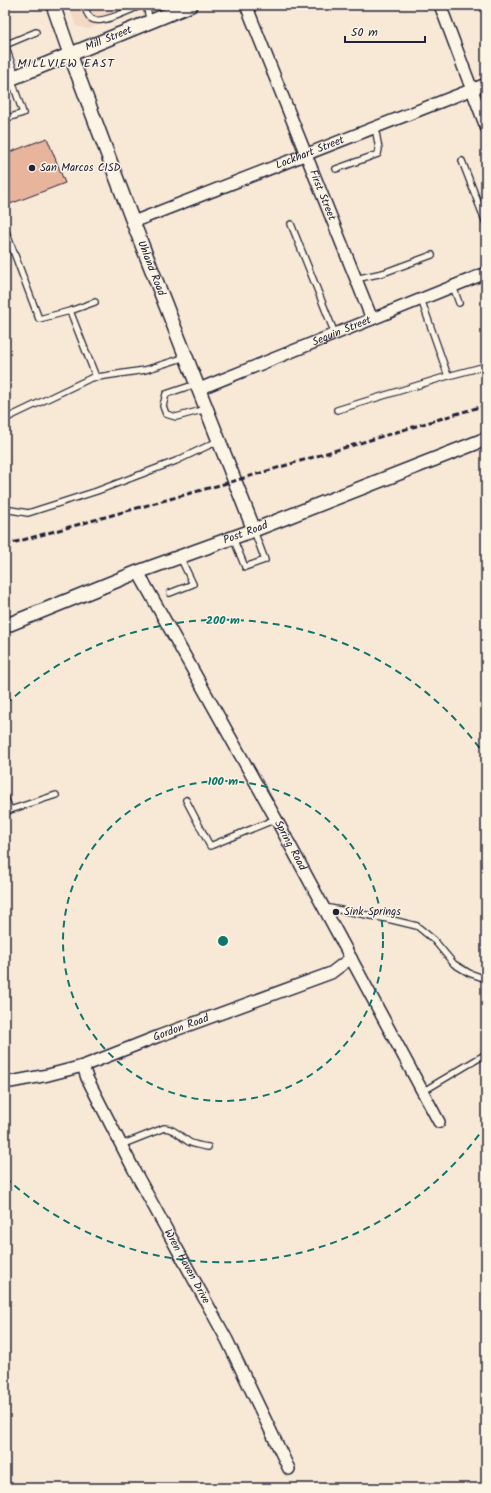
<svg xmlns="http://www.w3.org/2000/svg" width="491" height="1493" font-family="Kalam,sans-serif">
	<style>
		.built { fill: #f3d8c4 }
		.building { fill: #e8b49b; stroke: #22223b }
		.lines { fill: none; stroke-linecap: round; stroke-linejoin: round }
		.service-casing { stroke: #22223b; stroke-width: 8 }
		.minor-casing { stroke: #22223b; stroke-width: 14 }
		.tertiary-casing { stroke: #22223b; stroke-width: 16 }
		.service { stroke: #fcf5e5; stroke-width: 5.5 }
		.minor { stroke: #fcf5e5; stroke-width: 11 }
		.tertiary { stroke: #fcf5e5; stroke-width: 13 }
		.rail { stroke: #22223b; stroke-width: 3; stroke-dasharray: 6 3; stroke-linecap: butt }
		.ring { fill: none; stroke: #0f766e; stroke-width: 2; stroke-dasharray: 7 5 }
		.poi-dot { fill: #22223b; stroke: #fcf5e5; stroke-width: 1.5 }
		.labels { text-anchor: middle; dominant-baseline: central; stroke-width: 3; stroke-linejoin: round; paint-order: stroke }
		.street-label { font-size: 11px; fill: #22223b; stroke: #fcf5e5 }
		.poi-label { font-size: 11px; fill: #22223b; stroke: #fcf5e5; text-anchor: start }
		.neighbourhood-label { font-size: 12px; letter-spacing: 1px; fill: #22223b; stroke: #fcf5e5 }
		.centre { fill: #0f766e; stroke: #fcf5e5; stroke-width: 2 }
		.ring-label { font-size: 12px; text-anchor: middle; font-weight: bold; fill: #0f766e; stroke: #fcf5e5; stroke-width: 3; stroke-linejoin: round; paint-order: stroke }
	</style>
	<rect width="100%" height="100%" fill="#f8e8d6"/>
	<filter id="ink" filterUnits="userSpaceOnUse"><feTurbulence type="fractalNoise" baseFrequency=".025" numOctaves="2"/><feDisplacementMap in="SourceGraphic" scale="8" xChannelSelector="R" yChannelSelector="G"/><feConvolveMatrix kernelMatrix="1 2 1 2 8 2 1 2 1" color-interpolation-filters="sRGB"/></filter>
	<g filter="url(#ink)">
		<polygon class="built" points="69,5 148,5 88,29 76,26"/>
		<polygon class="building" points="47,138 65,183 10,204 5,190 5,154"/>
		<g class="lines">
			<g class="service-casing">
				<g id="service">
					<path d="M 84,5 C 86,10 87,16 92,19 C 101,25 132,9 142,5"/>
					<polyline points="146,5 150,22"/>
					<polyline points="5,45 16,76"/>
					<polyline points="5,45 36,32"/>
					<polyline points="5,119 23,113 11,78"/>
					<polyline points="462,161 486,223"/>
					<polyline points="336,169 378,154 379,149 375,127"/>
					<polyline points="291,224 335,334"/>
					<polyline points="5,229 39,319 70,311 96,377"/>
					<polyline points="355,279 383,273 432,255"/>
					<polyline points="453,286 459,303"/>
					<polyline points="70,311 95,302"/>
					<polyline points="448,376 486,366"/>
					<polyline points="196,384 166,394 163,406 166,414 176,417 206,409"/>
					<polyline points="337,410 448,376 421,299"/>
					<polyline points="5,419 91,378 145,370 186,357"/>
					<polyline points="5,509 28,513 97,491 176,461 218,441"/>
					<polyline points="233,538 245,567 265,560 254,531"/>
					<polyline points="170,593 193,584 180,557"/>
					<polyline points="5,797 10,810 5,812"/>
					<polyline points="186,800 210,846 276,819"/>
					<polyline points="10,810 56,795"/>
					<polyline points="324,907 388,919 417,926 434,940 454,964 469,973 486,979"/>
					<polyline points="422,1092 486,1054"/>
					<path d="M 121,1145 L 164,1128 C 176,1129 180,1137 189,1142 C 195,1145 201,1146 208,1147"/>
				</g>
			</g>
			<g class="minor-casing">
				<g id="minor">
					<path id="s1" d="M 246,5 L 372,319"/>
					<polyline points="440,5 486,127"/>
					<path id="s2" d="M 133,222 L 486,84"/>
					<path id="s3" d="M 199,389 L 486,273"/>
					<path id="s4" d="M 138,572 L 276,819 L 439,1122"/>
					<path id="s5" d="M 83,1066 L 87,1078 L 134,1170 L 227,1340 L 289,1469"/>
					<path id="s6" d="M 5,1083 L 48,1075 L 83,1066 L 159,1036 L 331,973 L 351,958"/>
				</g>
			</g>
			<g class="tertiary-casing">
				<g id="tertiary">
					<path id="s7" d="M 53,5 L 70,54 L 133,222 L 254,530"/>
					<path id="s8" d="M 5,81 L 191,5"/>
					<path id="s9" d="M 5,626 L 138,572 L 254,530 L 486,439"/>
				</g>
			</g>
			<use href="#service" class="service"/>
			<use href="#minor" class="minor"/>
			<use href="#tertiary" class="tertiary"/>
			<polyline class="rail" points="5,545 234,481 486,405"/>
		</g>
	</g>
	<g class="ring">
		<circle cx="223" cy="941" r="160"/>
		<path d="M486 1125A321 321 0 0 1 6 1178M6 704A321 321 0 0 1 486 757"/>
	</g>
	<g class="poi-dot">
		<circle cx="32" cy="168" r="4"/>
		<circle cx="336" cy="912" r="4"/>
	</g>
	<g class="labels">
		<g class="street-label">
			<text stroke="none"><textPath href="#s8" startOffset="112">Mill Street</textPath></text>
			<text stroke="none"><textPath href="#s2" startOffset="190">Lockhart Street</textPath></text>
			<text stroke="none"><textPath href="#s1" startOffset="205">First Street</textPath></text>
			<text stroke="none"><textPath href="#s7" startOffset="281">Uhland Road</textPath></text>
			<text stroke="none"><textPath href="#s3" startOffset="154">Seguin Street</textPath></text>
			<text stroke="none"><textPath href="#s9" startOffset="258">Post Road</textPath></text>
			<text stroke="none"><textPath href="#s4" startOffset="313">Spring Road</textPath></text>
			<text stroke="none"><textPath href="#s6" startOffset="185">Gordon Road</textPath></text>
			<text stroke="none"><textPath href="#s5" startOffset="226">Wren Haven Drive</textPath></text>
		</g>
		<g class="poi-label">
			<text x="40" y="168">San Marcos CISD</text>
			<text x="344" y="912">Sink Springs</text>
		</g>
		<g class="neighbourhood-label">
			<text x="66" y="63">MILLVIEW EAST</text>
		</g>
	</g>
	<circle cx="223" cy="941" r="6" class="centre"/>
	<g class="ring-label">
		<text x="223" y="624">200 m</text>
		<text x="223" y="785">100 m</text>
	</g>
	<rect width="491" height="1493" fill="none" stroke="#fcf5e5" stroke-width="20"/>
	<rect x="10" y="10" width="471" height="1473" fill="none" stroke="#22223b" stroke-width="1.5" filter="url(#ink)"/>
	<path d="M345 36v6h80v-6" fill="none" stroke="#22223b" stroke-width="2"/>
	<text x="351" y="36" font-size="12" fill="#22223b" stroke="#fcf5e5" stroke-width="3" paint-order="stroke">50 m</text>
</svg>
